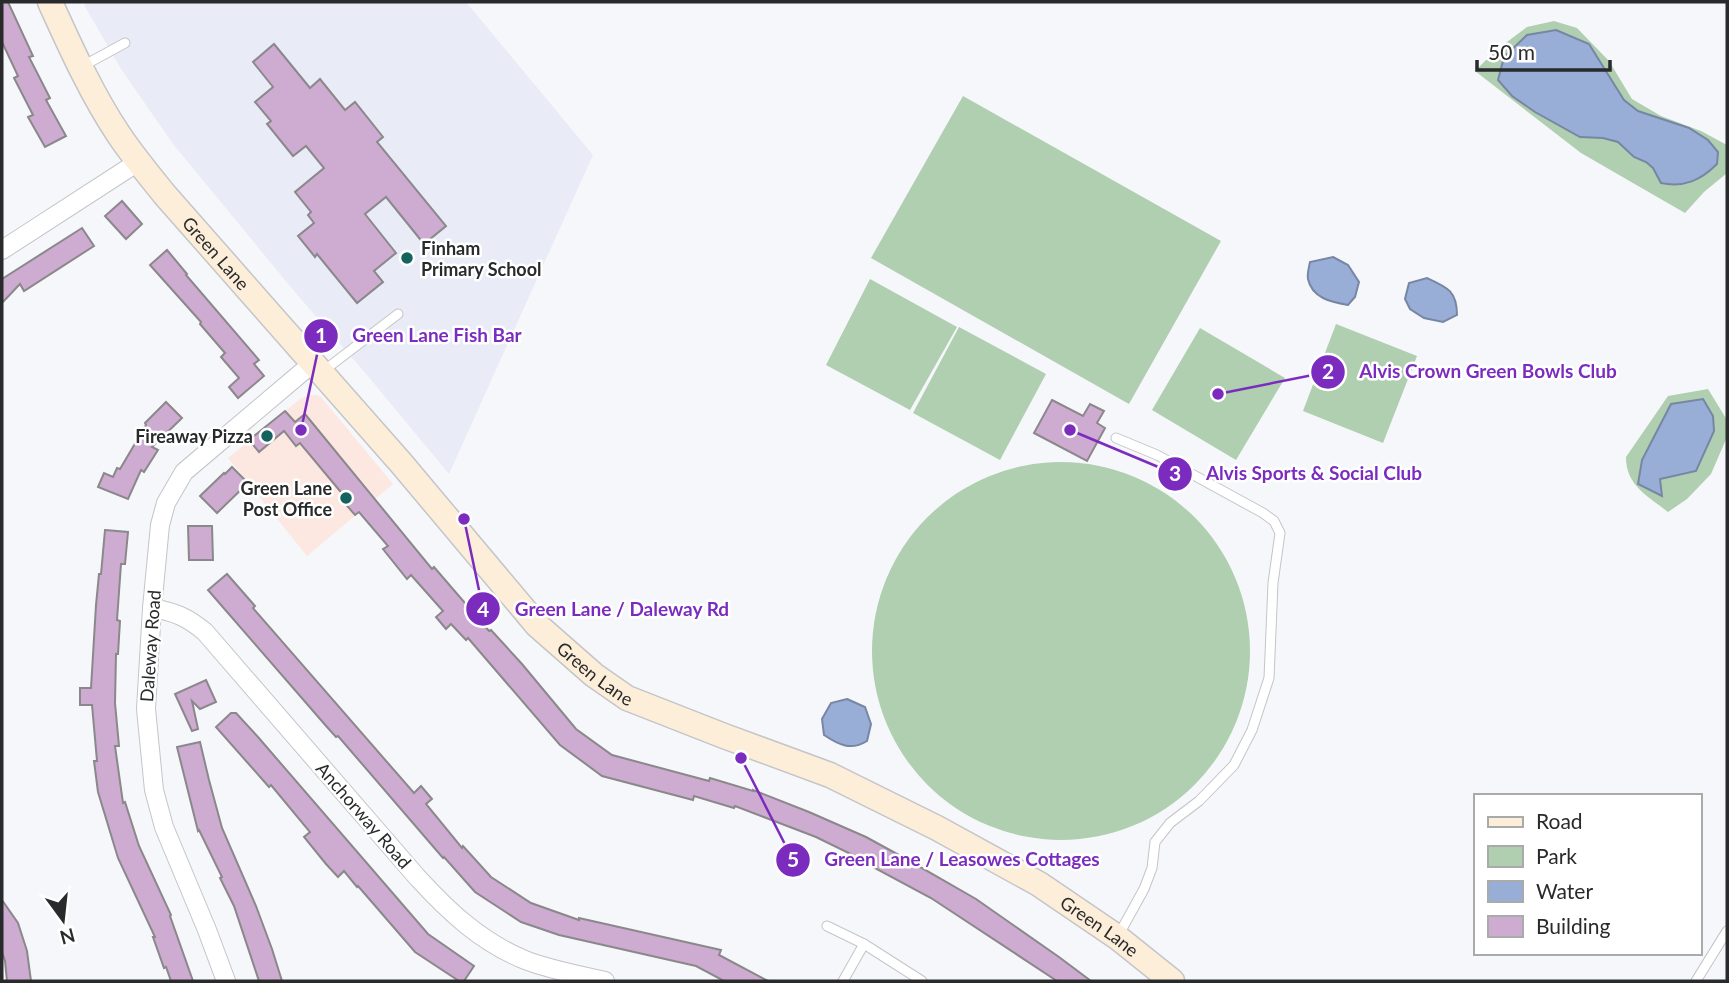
<svg xmlns="http://www.w3.org/2000/svg" width="1729" height="983" font-family="Lato,sans-serif">
	<style>
		.commercial { fill: #fce8e0 }
		.built { fill: #e9ecf7 }
		.green { fill: #afcfb0 }
		.water { fill: #99aed7; stroke: #7786a3; stroke-width: 2 }
		.building { fill: #ceabd0; stroke: #8a888a; stroke-width: 2 }
		.lines { fill: none; stroke-linecap: round; stroke-linejoin: round }
		.lane-casing { stroke: #c4c5c8; stroke-width: 11 }
		.street-casing { stroke: #c4c5c8; stroke-width: 20 }
		.secondary-casing { stroke: #c4c5c8; stroke-width: 27 }
		.lane { stroke: #fff; stroke-width: 9 }
		.street { stroke: #fff; stroke-width: 18 }
		.secondary { stroke: #fdeed9; stroke-width: 24 }
		.poi-dot { fill: #15635f; stroke: #fff; stroke-width: 2.5 }
		.labels { text-anchor: middle; dominant-baseline: central; stroke-width: 5; stroke-linejoin: round; paint-order: stroke }
		.poi-label { font-size: 18px; font-weight: bold; fill: #292a2b; stroke: #fff; text-anchor: end }
		.street-label { font-size: 18px; fill: #292a2b; stroke: #fff }
		.leader { fill: none; stroke: #7b2cbf; stroke-width: 2.5 }
		.callout-dot { fill: #7b2cbf; stroke: #fff; stroke-width: 2.5 }
		.mark-label { font-size: 21px; text-anchor: middle; font-weight: bold; fill: #fff }
		.callout-label { font-size: 19px; text-anchor: middle; font-weight: bold; fill: #7b2cbf; stroke: #fff; stroke-width: 5; stroke-linejoin: round; paint-order: stroke }
	</style>
	<rect width="100%" height="100%" fill="#f6f7fb"/>
	<polygon class="commercial" points="309,395 317,395 321,397 393,484 307,556 228,458 300,399"/>
	<polygon class="built" points="87,2 466,2 593,155 449,474 367,375 294,291 173,144 121,69 84,5"/>
	<g class="green">
		<polygon points="1554,21 1577,28 1609,61 1632,99 1661,116 1701,131 1727,145 1727,173 1704,192 1685,213 1581,153 1475,71 1495,51 1527,27"/>
		<polygon points="963,96 1221,241 1129,404 871,258"/>
		<polygon points="870,279 957,327 910,410 826,365"/>
		<polygon points="1336,324 1417,356 1383,443 1303,411"/>
		<polygon points="959,327 1046,374 1000,460 913,413"/>
		<polygon points="1200,328 1285,378 1236,460 1152,410"/>
		<path d="M 1708,389 L 1727,420 L 1727,437 L 1711,474 L 1687,499 L 1668,512 C 1648,496 1626,486 1626,457 L 1668,396 Z"/>
		<circle cx="1061" cy="651" r="189"/>
	</g>
	<g class="water">
		<path d="M 1556,30 L 1589,44 L 1624,100 L 1638,111 L 1689,128 L 1708,140 L 1718,152 L 1717,164 C 1701,180 1684,188 1661,183 L 1653,168 L 1646,162 L 1634,157 L 1618,142 L 1603,138 L 1580,137 L 1535,112 L 1512,96 L 1498,80 L 1504,57 L 1527,35 Z"/>
		<path d="M 1333,257 L 1348,265 L 1359,282 L 1355,297 L 1348,305 C 1331,302 1312,298 1308,279 C 1307,274 1309,267 1310,262 Z"/>
		<path d="M 1427,278 C 1447,287 1457,291 1457,315 L 1443,322 L 1424,318 L 1410,309 L 1405,299 L 1409,283 Z"/>
		<polygon points="1703,399 1713,416 1714,431 1696,471 1660,479 1662,496 1638,484 1642,460 1671,404"/>
		<path d="M 847,699 L 865,707 L 871,724 L 867,741 C 851,751 839,745 824,735 L 822,719 L 831,703 Z"/>
	</g>
	<g class="building">
		<polygon points="2,2 8,2 33,56 29,57 50,98 46,100 66,136 45,147 28,117 33,115 14,78 18,76 2,42"/>
		<polygon points="274,44 310,88 320,79 345,110 355,102 383,137 377,142 446,226 424,244 386,197 365,214 396,253 374,271 383,282 357,303 317,254 315,257 298,236 314,223 308,215 311,212 295,192 324,168 306,146 293,156 267,124 271,121 255,102 273,87 253,62"/>
		<polygon points="122,201 142,224 126,239 105,216"/>
		<polygon points="82,228 94,246 24,291 20,284 2,303 2,279"/>
		<polygon points="167,250 187,274 186,275 259,360 254,364 264,376 238,398 229,387 239,378 221,357 225,353 200,324 201,322 150,265"/>
		<polygon points="1052,400 1083,416 1090,404 1104,411 1097,423 1105,428 1087,461 1034,433"/>
		<polygon points="166,402 182,418 152,447 158,450 144,472 141,470 128,499 98,487 104,473 113,477 117,468 120,469 146,425 145,423"/>
		<polygon points="285,411 295,422 305,414 432,569 434,567 489,631 491,630 522,664 576,729 612,755 709,781 710,778 753,791 753,790 809,812 866,837 908,860 976,899 1059,957 1091,981 1057,981 931,898 858,859 859,858 816,837 735,806 734,808 694,796 693,800 602,776 560,745 468,638 466,640 451,624 446,629 436,617 443,611 411,575 407,579 383,549 388,546 359,512 355,515 342,500 345,497 300,443 296,446 284,431 259,452 249,440"/>
		<polygon points="232,467 248,483 217,513 200,496 224,473 225,474"/>
		<polygon points="188,526 212,526 213,560 189,560"/>
		<polygon points="105,530 128,532 125,564 121,564 117,620 120,621 118,654 116,654 115,703 119,746 115,746 123,803 125,802 139,846 171,915 170,916 193,981 171,981 166,967 164,968 153,937 155,937 118,858 98,792 94,761 97,761 92,705 80,705 80,688 91,688 96,605 99,574 101,574"/>
		<polygon points="227,574 255,606 253,608 414,793 421,786 432,799 426,804 462,848 463,846 491,877 531,903 579,920 579,918 721,950 719,955 768,981 724,981 696,966 559,935 521,922 475,892 444,857 443,858 338,736 336,737 327,727 208,590"/>
		<polygon points="206,680 216,702 200,709 192,701 198,729 192,731 175,694"/>
		<polygon points="231,713 236,713 258,737 428,934 474,966 464,981 459,981 415,952 358,886 357,887 344,871 338,877 326,864 304,837 310,832 271,785 269,787 216,727"/>
		<polygon points="200,742 209,780 222,828 256,906 272,949 282,981 259,981 234,906 220,878 222,877 199,830 198,831 177,747"/>
		<polygon points="2,900 18,923 27,951 31,981 7,981 5,961 2,952"/>
	</g>
	<g class="lines">
		<g class="lane-casing">
			<g id="lane">
				<polyline points="81,67 125,43"/>
				<polyline points="322,372 398,314"/>
				<polyline points="1116,438 1157,455 1263,513 1274,521 1280,533 1273,583 1269,678 1252,730 1234,765 1199,801 1170,823 1155,842 1152,868 1144,889 1118,936"/>
				<polyline points="827,926 864,944 922,981"/>
				<polyline points="843,981 864,944"/>
				<polyline points="1696,981 1727,931"/>
			</g>
		</g>
		<g class="street-casing">
			<g id="street">
				<polyline points="2,250 138,162"/>
				<path d="M 152,608 C 175,612 187,617 205,632 L 417,877 C 449,912 481,942 525,960 C 551,970 579,975 605,981"/>
				<polyline points="226,981 207,930 164,827 154,790 146,709 152,608 160,525 166,503 184,472 314,362"/>
			</g>
		</g>
		<g class="secondary-casing">
			<g id="secondary">
				<path id="s1" d="M 50,2 C 70,46 92,95 119,135 C 133,156 149,175 165,195 L 401,463 L 537,625 L 594,675 L 627,698 L 724,736 L 830,775 L 937,828 L 1039,884 L 1117,937 L 1172,981"/>
			</g>
		</g>
		<use href="#lane" class="lane"/>
		<use href="#street" class="street"/>
		<use href="#secondary" class="secondary"/>
	</g>
	<g class="poi-dot">
		<circle cx="407" cy="258" r="7"/>
		<circle cx="267" cy="436" r="7"/>
		<circle cx="346" cy="498" r="7"/>
	</g>
	<g class="labels">
		<g class="poi-label">
			<text x="421" y="248" text-anchor="start">Finham<tspan x="421" dy="21">Primary School</tspan></text>
			<text x="253" y="436">Fireaway Pizza</text>
			<text x="332" y="488">Green Lane<tspan x="332" dy="21">Post Office</tspan></text>
		</g>
		<g class="street-label">
			<text stroke="none"><textPath href="#s1" startOffset="303">Green Lane</textPath></text>
			<text transform="translate(150 646) rotate(-86)">Daleway Road</text>
			<text stroke="none"><textPath href="#s1" startOffset="870">Green Lane</textPath></text>
			<text transform="translate(364 815) rotate(49)">Anchorway Road</text>
			<text stroke="none"><textPath href="#s1" startOffset="1437">Green Lane</textPath></text>
		</g>
	</g>
	<path class="leader" d="M301 430L321 336M1218 394L1328 372M1070 430L1175 474M464 519L483 609M741 758L793 860"/>
	<g class="callout-dot">
		<circle cx="301" cy="430" r="7"/>
		<circle cx="1218" cy="394" r="7"/>
		<circle cx="1070" cy="430" r="7"/>
		<circle cx="464" cy="519" r="7"/>
		<circle cx="741" cy="758" r="7"/>
		<circle cx="321" cy="336" r="18"/>
		<circle cx="1328" cy="372" r="18"/>
		<circle cx="1175" cy="474" r="18"/>
		<circle cx="483" cy="609" r="18"/>
		<circle cx="793" cy="860" r="18"/>
	</g>
	<g class="mark-label">
		<text x="321" y="343">1</text>
		<text x="1328" y="379">2</text>
		<text x="1175" y="481">3</text>
		<text x="483" y="617">4</text>
		<text x="793" y="867">5</text>
	</g>
	<g class="callout-label">
		<text x="437" y="342">Green Lane Fish Bar</text>
		<text x="1488" y="378">Alvis Crown Green Bowls Club</text>
		<text x="1314" y="480">Alvis Sports &amp; Social Club</text>
		<text x="622" y="616">Green Lane / Daleway Rd</text>
		<text x="962" y="866">Green Lane / Leasowes Cottages</text>
	</g>
	<rect width="1729" height="983" fill="none" stroke="#292a2b" stroke-width="7"/>
	<rect x="1474" y="794" width="228" height="161" fill="#ffffff" stroke="#a9aaaa" stroke-width="2"/>
	<rect x="1488" y="817" width="35" height="10" fill="#fdeed9" stroke="#a9aaaa" stroke-width="2"/>
	<text x="1536" y="829" font-size="21" fill="#292a2b">Road</text>
	<rect x="1488" y="846" width="35" height="21" fill="#afcfb0" stroke="#a9aaaa" stroke-width="2"/>
	<text x="1536" y="864" font-size="21" fill="#292a2b">Park</text>
	<rect x="1488" y="881" width="35" height="21" fill="#99aed7" stroke="#a9aaaa" stroke-width="2"/>
	<text x="1536" y="899" font-size="21" fill="#292a2b">Water</text>
	<rect x="1488" y="916" width="35" height="21" fill="#ceabd0" stroke="#a9aaaa" stroke-width="2"/>
	<text x="1536" y="934" font-size="21" fill="#292a2b">Building</text>
	<g transform="translate(63 920) rotate(165)" stroke="#ffffff" stroke-width="5" paint-order="stroke">
	<path d="M0-5L12 26L0 18L-12 26Z" fill="#292a2b"/>
	<text y="-10" font-size="19" font-weight="bold" text-anchor="middle" fill="#292a2b">N</text>
	</g>
	<path d="M1477 60v10h133v-10" fill="none" stroke="#292a2b" stroke-width="3.5"/>
	<text x="1488" y="60" font-size="21" fill="#292a2b" stroke="#ffffff" stroke-width="5" paint-order="stroke">50 m</text>
</svg>
